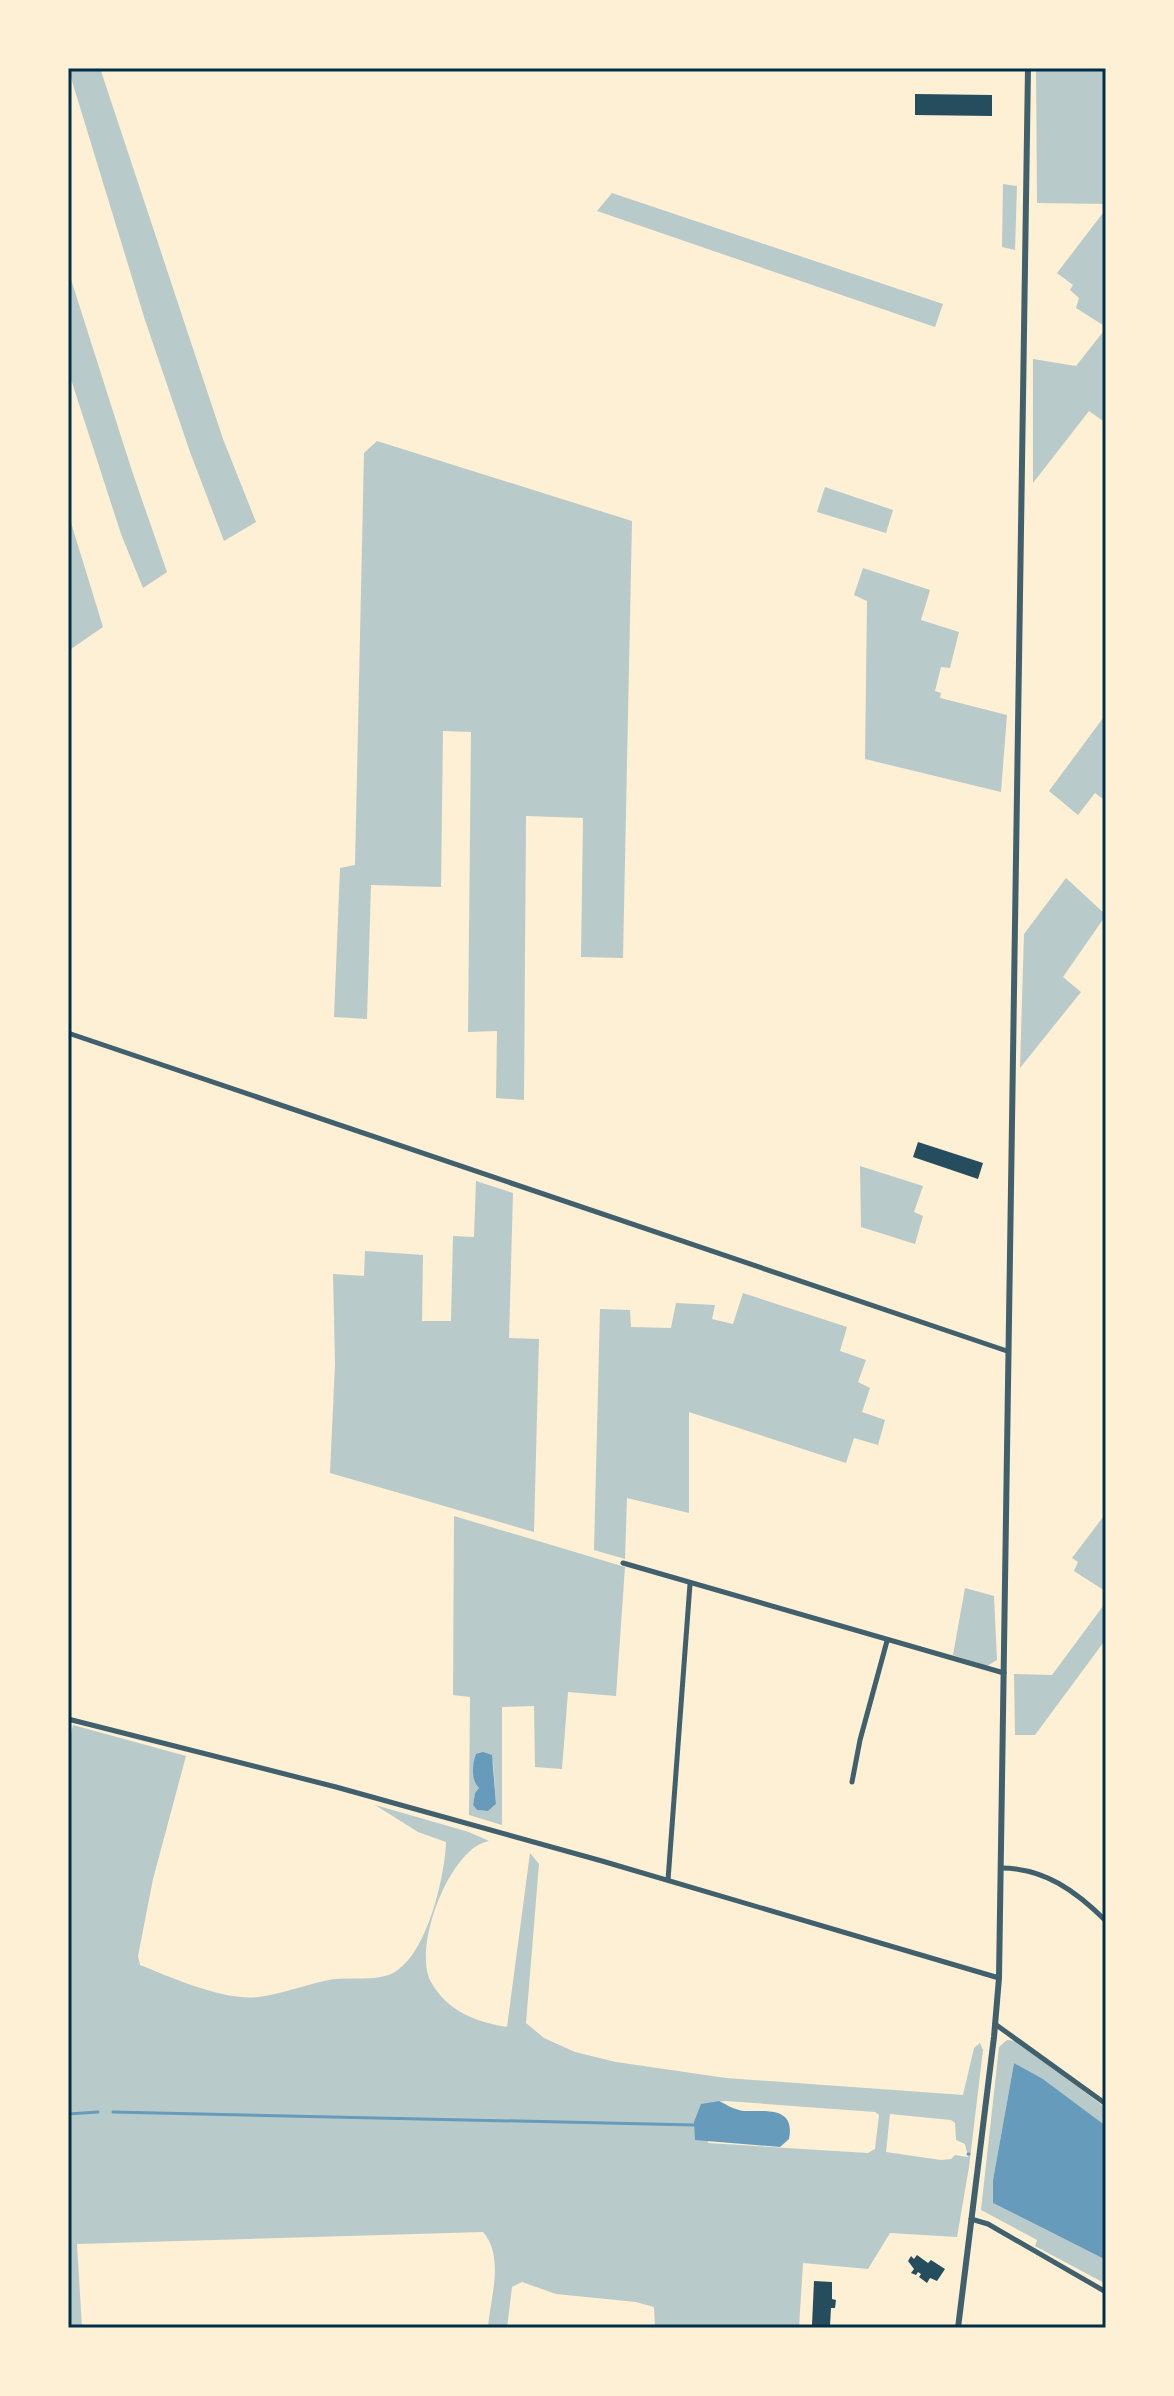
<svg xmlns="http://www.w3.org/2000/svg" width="1174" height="2396" font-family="'Exo 2',sans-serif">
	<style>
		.green { fill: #b9caca; fill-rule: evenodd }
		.water { fill: #669bbc }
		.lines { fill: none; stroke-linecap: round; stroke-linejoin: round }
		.stream { stroke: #669bbc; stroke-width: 3 }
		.building { fill: #264d5e }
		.minor { stroke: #3f606c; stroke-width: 5 }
		.tertiary { stroke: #3f606c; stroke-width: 6 }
		.neatline { fill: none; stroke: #003049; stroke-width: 3 }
	</style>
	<rect width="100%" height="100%" fill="#fdf0d5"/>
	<g class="green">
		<polygon points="68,68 100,68 223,439 256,522 224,541 190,452 145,320"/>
		<polygon points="1036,68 1106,68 1106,204 1037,203"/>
		<polygon points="1003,184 1017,186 1015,250 1002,247"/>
		<polygon points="612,193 943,304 935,327 597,211"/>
		<polygon points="1106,209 1106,327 1076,308 1079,298 1070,290 1073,285 1057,273"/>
		<polygon points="68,270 132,471 167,572 143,588 121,534 68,370"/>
		<polygon points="1106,328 1106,423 1089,411 1033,483 1033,359 1076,366"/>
		<polygon points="377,441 632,521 623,958 581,957 583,818 526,816 524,1100 496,1098 497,1031 468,1032 471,732 443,731 441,887 371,885 367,1019 334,1017 340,868 355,865 364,453"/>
		<polygon points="825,487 893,510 886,533 817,512"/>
		<polygon points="68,513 103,627 68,651"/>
		<polygon points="863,568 930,590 921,620 959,632 950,668 941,667 935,691 941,693 940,698 1007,715 1001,792 865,759 867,601 854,595"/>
		<polygon points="1106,714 1106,801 1095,793 1078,815 1049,791"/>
		<polygon points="1066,878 1106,915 1063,977 1081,992 1020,1068 1024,934"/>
		<polygon points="860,1166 923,1186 914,1212 923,1216 915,1244 861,1227"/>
		<polygon points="476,1181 513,1193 509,1338 539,1339 534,1532 330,1473 335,1364 333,1274 364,1276 365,1251 423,1255 422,1321 451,1321 453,1236 474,1237"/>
		<polygon points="743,1293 847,1327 840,1351 866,1360 858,1382 870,1388 862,1412 885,1420 878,1445 854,1438 846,1463 689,1412 689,1513 627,1498 625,1559 594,1550 600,1309 630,1310 631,1327 671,1328 676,1303 715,1305 712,1319 733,1324"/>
		<polygon points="1106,1513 1106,1589 1105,1591 1074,1571 1078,1562 1072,1558"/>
		<path d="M 454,1516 L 625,1567 L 616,1696 L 568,1692 L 562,1769 L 535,1767 L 534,1706 L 502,1707 L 502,1825 L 469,1815 L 470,1697 L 453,1695 ZM 493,1761 L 496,1804 L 488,1811 L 477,1810 L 473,1805 L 475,1793 L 479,1788 L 477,1785 Z"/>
		<polygon points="965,1588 994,1596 997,1660 987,1666 953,1655"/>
		<polygon points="1106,1602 1106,1639 1035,1735 1015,1735 1014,1674 1052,1675"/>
		<path d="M 73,1725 L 186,1756 L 153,1879 L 138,1956 L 140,1965 C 173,1978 223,2001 258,1997 C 281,1994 302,1986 324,1981 C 344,1976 366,1981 385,1976 C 425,1967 445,1877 446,1842 L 418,1832 L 375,1805 L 469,1832 L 489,1841 C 450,1847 412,1948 431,1982 C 447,2011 476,2022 507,2027 L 530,1853 L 539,1864 L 526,2023 L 544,2038 L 575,2052 L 616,2062 L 726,2078 L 963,2095 L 974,2048 L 980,2043 L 983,2050 L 969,2167 L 957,2237 L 890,2233 L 868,2269 L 803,2263 L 799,2328 L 655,2328 L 654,2307 L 636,2302 L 556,2294 L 522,2282 L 512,2287 L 507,2328 L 488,2328 C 490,2299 505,2257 483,2232 L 77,2244 L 82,2328 L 68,2328 L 68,1747 ZM 726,2101 L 875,2112 L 879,2115 L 875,2149 L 868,2153 L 708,2143 L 712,2102 ZM 890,2114 L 951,2120 L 955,2123 L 956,2140 L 965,2144 L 968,2157 L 955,2155 L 951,2159 L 941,2160 L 886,2152 Z"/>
		<polygon points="1007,2040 1016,2041 1106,2108 1106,2126 1043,2079 1014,2063 993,2180 993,2203 1106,2260 1106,2284 1035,2246 1037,2240 981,2210 999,2047"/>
	</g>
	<g class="water">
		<path d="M 483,1752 L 492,1755 L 496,1804 L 488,1811 L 477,1810 L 473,1805 L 475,1793 L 479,1788 C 471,1780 472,1765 476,1754 Z"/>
		<polygon points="1014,2063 1043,2079 1106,2126 1106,2260 993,2203 993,2180"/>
		<path d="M 719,2101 C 727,2105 735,2110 744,2111 C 763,2112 796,2105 789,2139 L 780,2147 L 695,2140 L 694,2122 L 701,2104 Z"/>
	</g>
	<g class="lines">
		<g class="stream">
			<polyline points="113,2112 694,2125"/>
			<polyline points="68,2114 98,2112"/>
			<polyline points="968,2154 969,2154"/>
		</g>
	</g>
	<g class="building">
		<polygon points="915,94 992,95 992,116 915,115"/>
		<polygon points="918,1142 983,1163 978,1179 913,1157"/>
		<polygon points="917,2255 928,2263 931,2260 945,2269 937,2281 930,2278 927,2283 919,2277 921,2274 918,2272 916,2275 911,2273 914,2269 908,2261 911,2256 914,2259"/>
		<polygon points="814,2281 832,2282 832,2299 836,2300 835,2308 831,2308 830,2326 812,2325"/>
	</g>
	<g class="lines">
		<g class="minor">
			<polyline points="68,1033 1007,1351"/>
			<polyline points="623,1563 1004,1673"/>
			<polyline points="68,1719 336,1787 602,1861 999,1978"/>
			<polyline points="852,1782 860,1740 887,1641"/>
			<path d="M 1001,1868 C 1044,1868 1076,1891 1106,1921"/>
			<polyline points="668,1880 690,1584"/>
			<polyline points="995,2024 1106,2104"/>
			<polyline points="971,2219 988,2224 1106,2292"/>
		</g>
		<polyline class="tertiary" points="958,2328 994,2037 999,1978 1028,68"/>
	</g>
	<rect width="1174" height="2396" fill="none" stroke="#fdf0d5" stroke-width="140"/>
	<rect x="70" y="70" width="1034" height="2256" class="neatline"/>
</svg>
